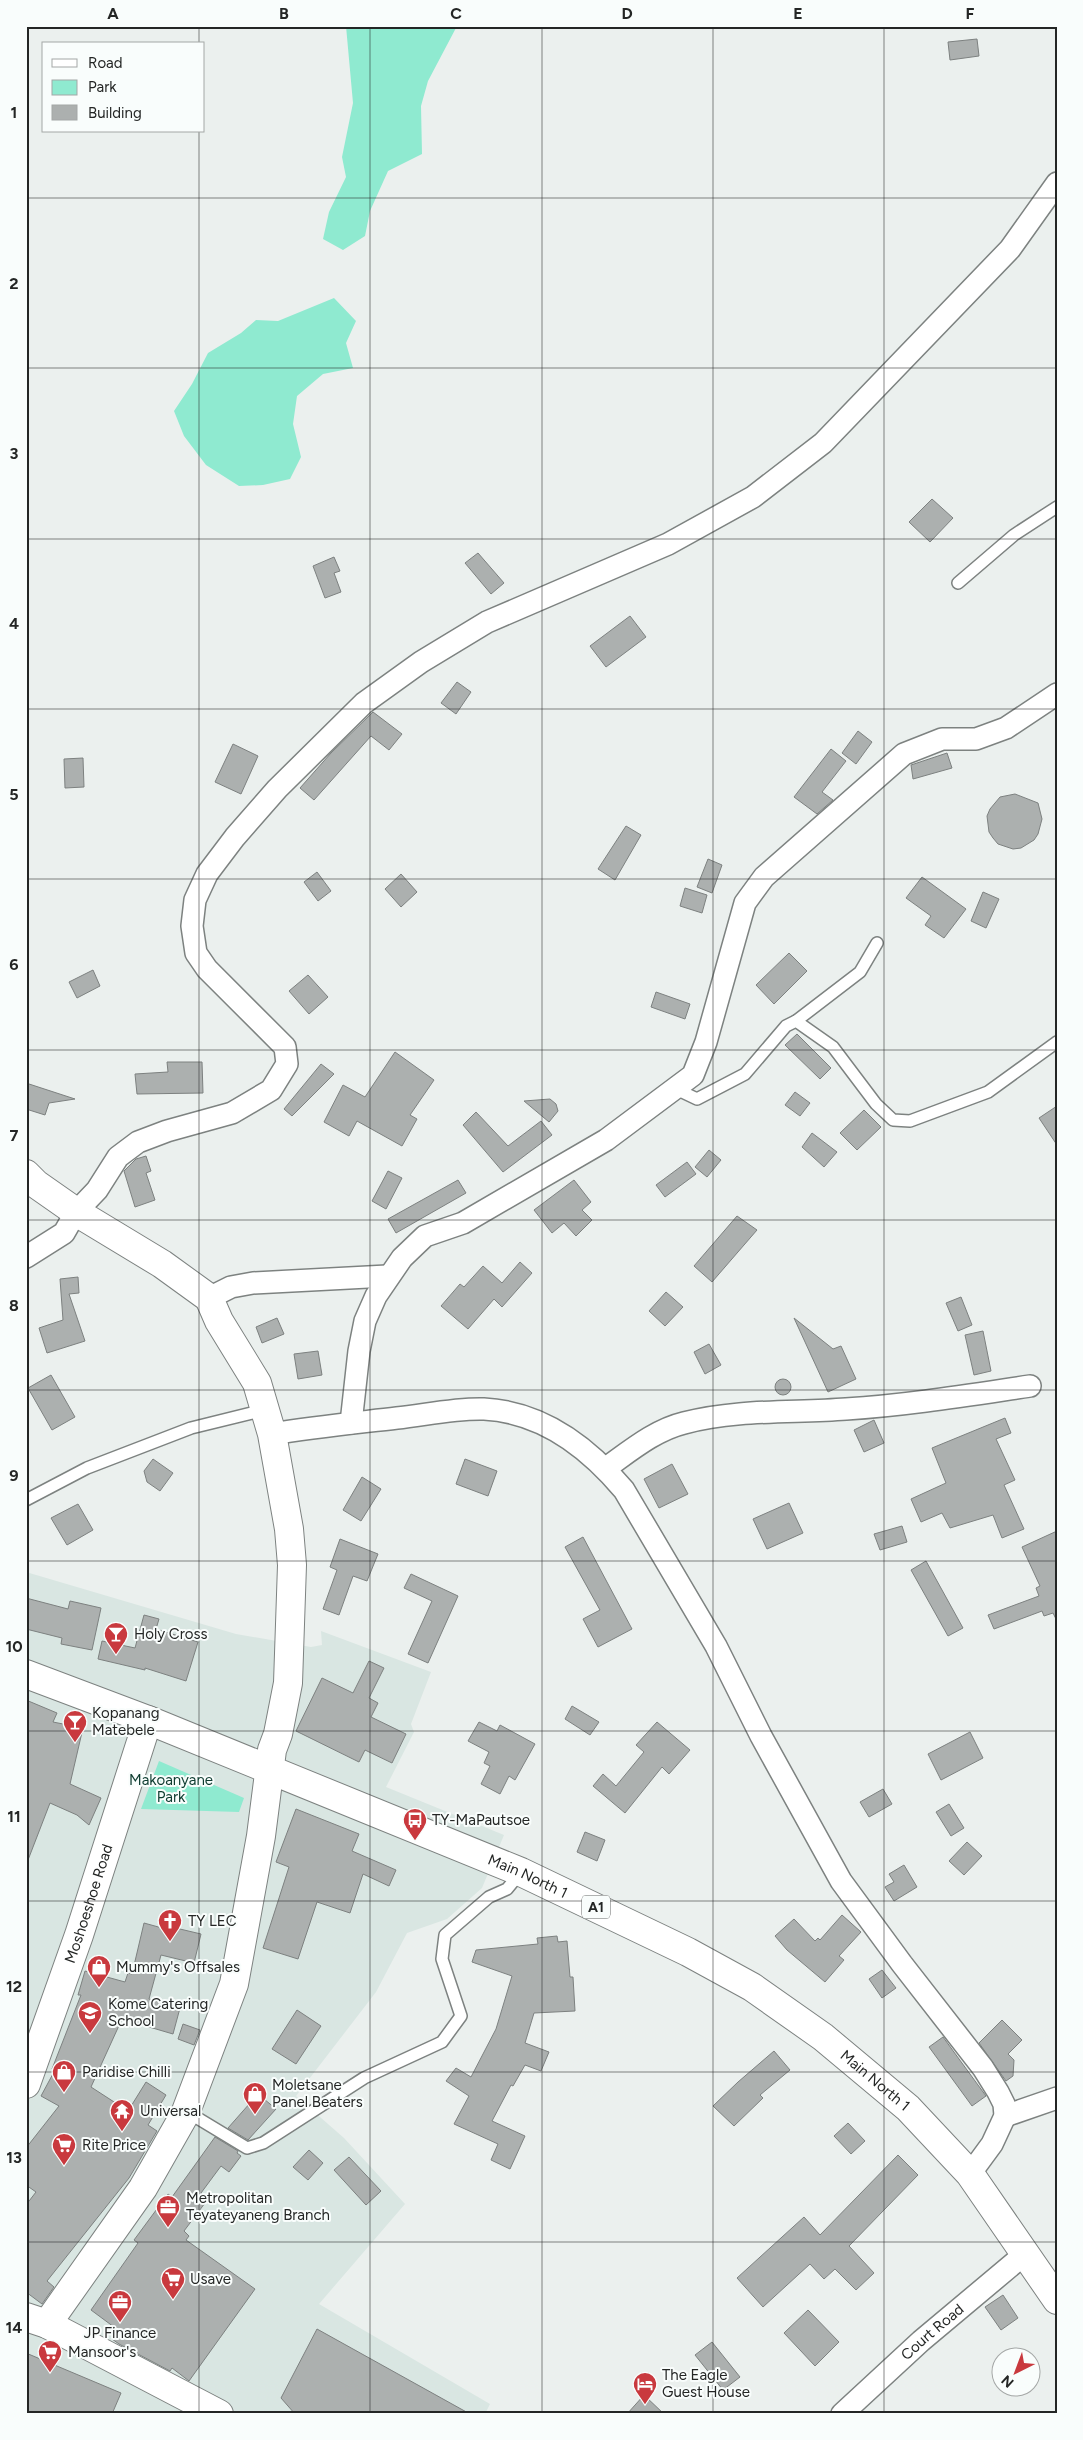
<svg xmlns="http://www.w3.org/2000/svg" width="1083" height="2440" font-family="Figtree,sans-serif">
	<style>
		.built { fill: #d9e6e2 }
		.green { fill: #8fead0 }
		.building { fill: #acb0af; stroke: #7d8180 }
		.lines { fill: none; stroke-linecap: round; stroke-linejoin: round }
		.lane-casing { stroke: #7d8280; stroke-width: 14 }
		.street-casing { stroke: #7d8280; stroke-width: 24 }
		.secondary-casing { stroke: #7d8280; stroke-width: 30 }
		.primary-casing { stroke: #7d8280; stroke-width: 30 }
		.lane { stroke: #fff; stroke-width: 11 }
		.street { stroke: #fff; stroke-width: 21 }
		.secondary { stroke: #fff; stroke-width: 28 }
		.primary { stroke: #fff; stroke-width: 28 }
		.grid { fill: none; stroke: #242625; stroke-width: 1; stroke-opacity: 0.55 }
		.labels { text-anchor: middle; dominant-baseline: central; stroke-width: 4; stroke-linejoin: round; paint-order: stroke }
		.shield { fill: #f9fdfc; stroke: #646666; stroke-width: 1 }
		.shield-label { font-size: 14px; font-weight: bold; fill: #242625 }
		.poi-label { font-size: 15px; fill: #242625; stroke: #f9fdfc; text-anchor: start }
		.park-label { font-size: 15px; fill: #0e3c30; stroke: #f9fdfc }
		.street-label { font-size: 15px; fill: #242625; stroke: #f9fdfc }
		.neatline { fill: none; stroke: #242625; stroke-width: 2 }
		.grid-label { font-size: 16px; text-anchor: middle; font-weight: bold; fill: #242625 }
	</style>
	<rect width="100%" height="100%" fill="#ebf0ee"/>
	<polygon class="built" points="26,1572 236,1634 311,1647 322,1645 321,1631 431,1672 411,1724 414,1732 386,1787 504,1835 482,1888 447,1919 407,1933 376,1992 296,2096 344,2138 405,2204 319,2304 490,2404 485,2414 26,2414"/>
	<g class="green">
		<polygon points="346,26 457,26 428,81 421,106 422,154 388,171 370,211 365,236 343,250 323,239 329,212 346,177 342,157 353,103"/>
		<polygon points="334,298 356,321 346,343 353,368 323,374 297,396 293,424 301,457 290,479 263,485 239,486 206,465 184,436 174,411 192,384 208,353 241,333 256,320 278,321"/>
		<polygon points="159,1761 244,1798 239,1812 141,1809"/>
	</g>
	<g class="building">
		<polygon points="977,39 979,56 950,60 948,42"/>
		<polygon points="932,499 953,518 930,542 909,522"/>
		<polygon points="478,553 504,583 491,594 465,563"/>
		<polygon points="334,557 340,571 334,573 341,592 325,598 313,566"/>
		<polygon points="630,616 646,637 606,667 590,646"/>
		<polygon points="457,682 471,692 456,714 441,703"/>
		<polygon points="373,712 402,734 389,750 371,736 314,800 300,788 331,753"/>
		<polygon points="858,731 872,742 856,764 842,753"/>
		<polygon points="233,744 258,756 241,794 215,782"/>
		<polygon points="831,749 846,761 822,792 833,800 817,814 794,797"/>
		<polygon points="947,753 952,768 913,779 911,765"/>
		<polygon points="83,758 84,787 65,788 64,759"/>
		<polygon points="1015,794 1038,803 1042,819 1038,834 1034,840 1021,848 1013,849 998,844 993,838 989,832 987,816 990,809 1000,797"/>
		<polygon points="626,826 641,835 615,880 598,869"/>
		<polygon points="708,859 722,865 712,893 697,887"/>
		<polygon points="317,872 331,891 318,901 304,882"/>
		<polygon points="401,874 417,892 401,907 385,889"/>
		<polygon points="922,877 966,909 944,938 925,925 931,916 906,898"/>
		<polygon points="685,888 707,895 702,913 680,906"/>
		<polygon points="983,892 999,899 986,928 971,921"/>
		<polygon points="789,953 807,971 774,1004 756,985"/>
		<polygon points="93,970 100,986 77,998 69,982"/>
		<polygon points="308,975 328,997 309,1014 289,991"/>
		<polygon points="656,992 690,1004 685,1019 651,1007"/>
		<polygon points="797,1034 831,1068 820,1079 785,1045"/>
		<polygon points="395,1052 434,1080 410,1115 417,1119 402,1146 357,1121 349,1136 324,1122 343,1085 365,1097"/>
		<polygon points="167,1062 202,1062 203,1093 137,1094 135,1074 168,1072"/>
		<polygon points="321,1064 334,1074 292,1116 284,1109"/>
		<polygon points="26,1083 75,1099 49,1103 45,1115 26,1109"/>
		<polygon points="795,1092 810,1103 800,1116 785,1105"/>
		<polygon points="550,1099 556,1104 558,1111 549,1122 524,1101"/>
		<polygon points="1057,1106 1057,1145 1039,1118"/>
		<polygon points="864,1110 881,1127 857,1150 840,1133"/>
		<polygon points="476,1112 508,1146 541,1121 552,1135 503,1172 463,1125"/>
		<polygon points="812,1133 837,1152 824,1167 802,1147"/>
		<polygon points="709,1150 721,1160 707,1177 695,1167"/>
		<polygon points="146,1156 151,1171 146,1173 155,1200 135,1207 124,1171 136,1159"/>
		<polygon points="687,1162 696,1174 665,1197 656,1185"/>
		<polygon points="388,1171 402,1178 386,1209 372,1201"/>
		<polygon points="458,1180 466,1193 396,1233 388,1219"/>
		<polygon points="574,1180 591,1202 582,1210 592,1220 576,1236 564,1223 552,1233 534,1210"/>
		<polygon points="737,1216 757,1230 712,1282 694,1266"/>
		<polygon points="520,1262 532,1273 502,1307 494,1299 468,1329 441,1306 460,1284 464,1287 483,1266 502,1283"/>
		<polygon points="78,1277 79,1293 69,1294 85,1341 47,1353 39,1328 63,1320 60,1279"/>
		<polygon points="666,1292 683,1307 665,1326 649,1311"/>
		<polygon points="961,1297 972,1325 958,1331 946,1303"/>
		<polygon points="277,1318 284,1334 262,1343 256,1327"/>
		<polygon points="794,1318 833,1349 841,1346 856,1379 828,1392"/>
		<polygon points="983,1331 991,1371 974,1375 965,1335"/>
		<polygon points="709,1344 721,1365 705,1374 694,1352"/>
		<polygon points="318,1351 322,1375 298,1379 294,1354"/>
		<polygon points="51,1375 75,1417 52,1430 28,1388"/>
		<circle cx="783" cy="1387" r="8"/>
		<polygon points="1005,1418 1011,1433 996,1439 1015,1480 1004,1485 1024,1529 1002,1538 993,1515 950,1528 942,1513 921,1522 911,1499 946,1483 932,1448"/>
		<polygon points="874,1420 884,1443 864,1452 854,1430"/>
		<polygon points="153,1459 173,1473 160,1491 147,1482 144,1471"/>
		<polygon points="465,1459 497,1471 488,1496 456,1484"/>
		<polygon points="672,1464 688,1494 659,1508 644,1479"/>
		<polygon points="362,1477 381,1489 361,1521 343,1510"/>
		<polygon points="789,1503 803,1533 767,1549 753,1519"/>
		<polygon points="78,1504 93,1530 67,1545 51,1518"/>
		<polygon points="902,1526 907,1542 880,1550 874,1534"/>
		<polygon points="1057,1531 1057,1621 1053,1613 1044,1616 1042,1611 994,1629 988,1615 1039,1596 1036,1588 1040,1586 1022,1547"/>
		<polygon points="583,1537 632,1629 598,1647 583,1619 600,1610 565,1547"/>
		<polygon points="340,1539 378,1554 367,1581 353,1576 339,1615 323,1609 337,1570 330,1567"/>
		<polygon points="926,1561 963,1628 948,1636 911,1570"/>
		<polygon points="411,1574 458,1596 428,1663 408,1654 432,1601 404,1588"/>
		<polygon points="26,1598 68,1609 70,1601 101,1608 92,1650 61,1644 62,1638 26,1629"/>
		<polygon points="144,1615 159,1619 156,1629 198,1642 186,1681 145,1668 145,1670 98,1659 102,1641 135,1648"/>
		<polygon points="369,1661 384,1668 369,1698 378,1703 371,1717 406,1734 392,1763 365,1750 359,1762 296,1731 322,1678 353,1693"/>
		<polygon points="26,1700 57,1713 53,1722 83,1728 70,1784 101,1798 89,1825 77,1815 50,1803 28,1860"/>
		<polygon points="572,1706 599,1722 590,1735 565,1719"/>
		<polygon points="479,1722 497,1731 500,1725 535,1744 515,1780 509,1776 500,1794 481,1784 490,1766 484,1763 489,1752 468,1741"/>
		<polygon points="657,1722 690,1750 669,1774 662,1767 625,1813 593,1786 603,1774 616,1786 644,1752 636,1745"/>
		<polygon points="970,1732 983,1758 941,1780 928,1754"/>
		<polygon points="883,1789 892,1804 869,1817 860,1802"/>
		<polygon points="949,1804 964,1828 951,1836 936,1812"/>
		<polygon points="296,1809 359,1834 352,1851 396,1870 389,1886 363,1874 350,1913 317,1902 298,1959 263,1948 289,1867 276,1862"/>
		<polygon points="585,1832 605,1840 597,1861 577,1852"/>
		<polygon points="967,1842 982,1856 964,1875 949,1861"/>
		<polygon points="904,1865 917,1887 894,1901 885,1887 894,1882 889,1874"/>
		<polygon points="842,1915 861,1932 839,1956 844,1960 825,1982 787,1950 775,1936 794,1919 815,1941 818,1938 820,1940"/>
		<polygon points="144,1923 162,1928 163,1925 201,1934 194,1963 161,1955 149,1999 180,2008 173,2034 122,2019 91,2087 128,2111 146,2082 166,2095 148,2125 157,2131 129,2178 47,2281 54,2287 42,2304 26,2292 26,2205 36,2192 26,2185 26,2148 59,2106 41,2096 55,2070 52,2069 81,1995 78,1995 85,1971 125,1982 128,1973 132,1974"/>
		<polygon points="557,1936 558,1942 567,1941 570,1977 573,1977 575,2011 534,2013 525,2043 549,2052 541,2071 525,2065 513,2086 511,2085 492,2121 525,2136 510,2169 491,2160 498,2144 454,2124 469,2096 446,2081 456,2068 471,2077 496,2029 512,1976 472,1962 476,1950 538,1944 537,1938"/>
		<polygon points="882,1970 896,1988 882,1998 869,1979"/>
		<polygon points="297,2010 321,2026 296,2064 272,2049"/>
		<polygon points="1002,2020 1022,2040 1008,2054 1014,2060 1013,2076 1006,2081 979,2043"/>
		<polygon points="183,2024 200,2030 194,2045 178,2039"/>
		<polygon points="943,2037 986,2096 972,2106 929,2047"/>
		<polygon points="774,2051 790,2070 760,2095 763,2098 734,2126 713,2106 738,2082"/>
		<polygon points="258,2094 276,2109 248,2140 228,2128"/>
		<polygon points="848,2123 865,2141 851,2154 834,2136"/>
		<polygon points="215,2137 238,2151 237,2153 241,2156 229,2172 221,2166 201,2193 208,2199 184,2231 189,2236 186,2240 255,2289 189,2381 172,2368 170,2371 119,2344 112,2339 118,2330 91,2310 138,2243 134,2240 168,2194 172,2197"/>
		<polygon points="309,2150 323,2163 308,2180 293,2167"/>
		<polygon points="898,2155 918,2175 849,2246 874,2273 856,2290 835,2269 824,2279 810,2264 763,2307 737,2278 804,2217 820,2235"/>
		<polygon points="349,2157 381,2191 366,2205 334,2170"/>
		<polygon points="1003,2295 1018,2318 1001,2330 985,2307"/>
		<polygon points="808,2310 839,2342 815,2366 784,2333"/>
		<polygon points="317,2329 470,2414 295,2414 281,2398"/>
		<polygon points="712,2342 740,2377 723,2390 695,2355"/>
		<polygon points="26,2353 121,2393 112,2414 26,2414"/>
		<polygon points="644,2395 664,2414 627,2414"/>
	</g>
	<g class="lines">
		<g class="lane-casing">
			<g id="lane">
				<polyline points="958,583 1014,535 1057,507"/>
				<polyline points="796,1021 860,972 877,943"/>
				<polyline points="676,1089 697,1099 745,1074 786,1026 796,1021 833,1047 876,1104 893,1120 910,1121 988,1092 1057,1042"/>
				<polyline points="26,1500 87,1468 191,1428 264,1410"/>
				<polyline points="185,2114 194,2116 247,2148 263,2143 364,2078 442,2042 461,2016 442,1959 445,1935 489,1897 507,1889 521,1872"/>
			</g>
		</g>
		<g class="street-casing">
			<g id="street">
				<polyline points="26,1257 64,1233 76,1212 97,1190 118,1157 138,1142 167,1131 232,1113 271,1090 287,1064 285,1047 207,969 196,953 192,926 195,900 207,874 235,837 277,789 364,703 421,662 487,622 668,544 753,497 823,443 1010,249 1057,183"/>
				<polyline points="209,1298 231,1287 253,1283 387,1276"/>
				<polyline points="351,1423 359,1351 365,1321 376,1296 402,1258 425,1236 463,1223 606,1140 693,1075 706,1042 745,903 764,877 904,754 942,739 976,739 1006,728 1057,694"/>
				<path d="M 272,1434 C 314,1427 355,1423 397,1418 C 425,1415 455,1408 484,1409 C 543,1412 588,1447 624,1490 L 716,1646 L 761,1736 L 841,1881 L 902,1964 L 983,2068 L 998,2092 L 1004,2104 L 1005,2116 L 992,2144 L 970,2174"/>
				<path d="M 606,1468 C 630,1451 655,1430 684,1423 C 737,1409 793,1413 846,1409 C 908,1405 969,1395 1030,1386"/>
				<polyline points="1005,2116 1057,2098"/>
				<path id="s1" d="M 842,2414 L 921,2341 L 1026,2253"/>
			</g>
		</g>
		<g class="secondary-casing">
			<g id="secondary">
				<polyline points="26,1174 36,1184 76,1212 162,1264 209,1298 219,1321 257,1383 272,1434 289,1529 292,1565 288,1683 278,1734 272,1750 261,1836 234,1984 185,2114 143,2188 47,2324"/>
				<path id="s2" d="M 26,2084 L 79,1935 L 148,1720"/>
				<polyline points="26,2317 47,2324 219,2414"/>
			</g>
		</g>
		<g class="primary-casing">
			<g id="primary">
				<path id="s3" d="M 26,1674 L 148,1720 L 521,1872 L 688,1952 L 752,1987 L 823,2037 L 908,2108 L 970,2174 L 1057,2300"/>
			</g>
		</g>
		<use href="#lane" class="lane"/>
		<use href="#street" class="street"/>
		<use href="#secondary" class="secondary"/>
		<use href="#primary" class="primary"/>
	</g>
	<path class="grid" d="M 199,26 L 199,44M 370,26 L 370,2414M 542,26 L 542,2414M 713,26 L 713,2414M 884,26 L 884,2414M 199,131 L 199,2414M 26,198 L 1057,198M 26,368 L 1057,368M 26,539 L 1057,539M 26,709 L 1057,709M 26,879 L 1057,879M 26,1050 L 1057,1050M 26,1220 L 1057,1220M 26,1390 L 1057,1390M 26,1561 L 1057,1561M 26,1731 L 1057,1731M 26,1901 L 1057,1901M 26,2072 L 1057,2072M 26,2242 L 1057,2242"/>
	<defs>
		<g id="bar-pin" transform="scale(1.25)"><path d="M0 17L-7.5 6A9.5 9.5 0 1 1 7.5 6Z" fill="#c9393e" stroke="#f9fdfc"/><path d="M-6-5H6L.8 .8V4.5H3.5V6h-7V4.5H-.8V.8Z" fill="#fff"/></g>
		<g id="bus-pin" transform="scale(1.25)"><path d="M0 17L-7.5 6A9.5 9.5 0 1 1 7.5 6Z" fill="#c9393e" stroke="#f9fdfc"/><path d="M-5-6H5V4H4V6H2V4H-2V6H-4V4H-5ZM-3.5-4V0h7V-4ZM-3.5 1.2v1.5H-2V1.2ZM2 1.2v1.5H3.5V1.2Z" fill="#fff"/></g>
		<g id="church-pin" transform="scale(1.25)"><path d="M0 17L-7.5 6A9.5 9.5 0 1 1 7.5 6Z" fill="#c9393e" stroke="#f9fdfc"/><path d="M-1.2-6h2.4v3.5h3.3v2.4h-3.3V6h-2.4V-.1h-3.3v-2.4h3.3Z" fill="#fff"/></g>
		<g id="shop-pin" transform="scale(1.25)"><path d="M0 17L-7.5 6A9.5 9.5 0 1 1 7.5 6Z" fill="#c9393e" stroke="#f9fdfc"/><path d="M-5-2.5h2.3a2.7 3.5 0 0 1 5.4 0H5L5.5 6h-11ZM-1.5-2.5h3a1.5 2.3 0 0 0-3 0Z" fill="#fff"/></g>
		<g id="university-pin" transform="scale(1.25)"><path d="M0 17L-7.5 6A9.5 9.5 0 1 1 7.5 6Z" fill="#c9393e" stroke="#f9fdfc"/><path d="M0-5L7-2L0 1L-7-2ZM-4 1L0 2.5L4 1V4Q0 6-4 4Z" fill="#fff"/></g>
		<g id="temple-pin" transform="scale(1.25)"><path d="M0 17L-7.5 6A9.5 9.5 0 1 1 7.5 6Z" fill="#c9393e" stroke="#f9fdfc"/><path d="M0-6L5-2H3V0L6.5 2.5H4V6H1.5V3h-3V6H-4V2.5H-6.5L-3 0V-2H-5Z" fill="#fff"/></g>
		<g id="supermarket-pin" transform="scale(1.25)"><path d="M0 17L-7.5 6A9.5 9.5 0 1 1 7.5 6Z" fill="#c9393e" stroke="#f9fdfc"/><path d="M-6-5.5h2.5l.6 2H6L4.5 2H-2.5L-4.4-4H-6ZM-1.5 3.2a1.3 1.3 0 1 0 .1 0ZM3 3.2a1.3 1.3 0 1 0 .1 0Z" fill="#fff"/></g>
		<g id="office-pin" transform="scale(1.25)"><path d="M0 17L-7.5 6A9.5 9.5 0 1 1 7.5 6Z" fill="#c9393e" stroke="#f9fdfc"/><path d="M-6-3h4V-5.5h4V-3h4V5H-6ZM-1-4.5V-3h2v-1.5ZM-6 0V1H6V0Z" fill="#fff"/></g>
		<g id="hotel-pin" transform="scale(1.25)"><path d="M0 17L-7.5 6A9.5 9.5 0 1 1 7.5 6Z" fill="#c9393e" stroke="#f9fdfc"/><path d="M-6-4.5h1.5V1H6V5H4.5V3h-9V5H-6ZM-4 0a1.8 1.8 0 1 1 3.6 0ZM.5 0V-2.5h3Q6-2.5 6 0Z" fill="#fff"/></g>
	</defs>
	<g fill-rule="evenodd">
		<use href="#bar-pin" x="116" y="1634"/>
		<use href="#bar-pin" x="75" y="1722"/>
		<use href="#bus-pin" x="415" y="1820"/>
		<use href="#church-pin" x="170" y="1921"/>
		<use href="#shop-pin" x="99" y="1967"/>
		<use href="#university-pin" x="90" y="2013"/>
		<use href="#shop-pin" x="64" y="2072"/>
		<use href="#shop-pin" x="255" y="2094"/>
		<use href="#temple-pin" x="122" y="2111"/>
		<use href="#supermarket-pin" x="64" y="2145"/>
		<use href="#office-pin" x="168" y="2207"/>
		<use href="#supermarket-pin" x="173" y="2279"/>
		<use href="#office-pin" x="120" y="2302"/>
		<use href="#supermarket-pin" x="50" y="2352"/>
		<use href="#hotel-pin" x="645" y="2384"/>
	</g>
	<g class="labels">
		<rect class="shield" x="582" y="1895.5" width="28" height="23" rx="4"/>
		<g class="shield-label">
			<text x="596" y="1907">A1</text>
		</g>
		<g class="poi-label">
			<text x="134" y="1634">Holy Cross</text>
			<text x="92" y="1713">Kopanang<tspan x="92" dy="17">Matebele</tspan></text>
			<text x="432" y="1820">TY-MaPautsoe</text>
			<text x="188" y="1921">TY LEC</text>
			<text x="116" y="1967">Mummy's Offsales</text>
			<text x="108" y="2004">Kome Catering<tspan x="108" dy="17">School</tspan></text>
			<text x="82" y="2072">Paridise Chilli</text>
			<text x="272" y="2085">Moletsane<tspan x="272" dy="17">Panel Beaters</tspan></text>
			<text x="140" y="2111">Universal</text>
			<text x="82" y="2145">Rite Price</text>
			<text x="186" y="2198">Metropolitan<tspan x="186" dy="17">Teyateyaneng Branch</tspan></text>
			<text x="190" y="2279">Usave</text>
			<text x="120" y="2333" text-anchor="middle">JP Finance</text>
			<text x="68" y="2352">Mansoor's</text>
			<text x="662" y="2375">The Eagle<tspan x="662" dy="17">Guest House</tspan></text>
		</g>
		<g class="park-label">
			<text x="171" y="1780">Makoanyane<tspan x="171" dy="17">Park</tspan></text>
		</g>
		<g class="street-label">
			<text stroke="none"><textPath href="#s3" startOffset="541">Main North 1</textPath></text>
			<text stroke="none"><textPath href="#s2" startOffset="191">Moshoeshoe Road</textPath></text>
			<text stroke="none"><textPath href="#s3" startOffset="946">Main North 1</textPath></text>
			<text stroke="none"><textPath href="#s1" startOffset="122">Court Road</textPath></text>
		</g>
	</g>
	<rect width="1083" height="2440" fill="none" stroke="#f9fdfc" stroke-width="55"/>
	<rect x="42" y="42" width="162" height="90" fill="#f9fdfc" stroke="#a4a7a6"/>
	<rect x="52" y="59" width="25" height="8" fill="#ffffff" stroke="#a4a7a6"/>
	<text x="88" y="68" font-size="15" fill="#242625">Road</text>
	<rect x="52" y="80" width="25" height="15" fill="#8fead0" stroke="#a4a7a6"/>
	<text x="88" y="92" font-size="15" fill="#242625">Park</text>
	<rect x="52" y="105" width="25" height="15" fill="#acb0af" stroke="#a4a7a6"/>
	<text x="88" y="118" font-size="15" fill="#242625">Building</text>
	<g transform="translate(1016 2372) rotate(222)"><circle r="24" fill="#f9fdfc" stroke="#a4a7a6"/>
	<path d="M0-4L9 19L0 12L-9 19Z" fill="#c9393e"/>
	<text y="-8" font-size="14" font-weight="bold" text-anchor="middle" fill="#242625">N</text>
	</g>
	<rect x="28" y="28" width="1028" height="2384" class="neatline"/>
	<g class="grid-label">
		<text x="113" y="19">A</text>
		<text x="284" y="19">B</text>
		<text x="456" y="19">C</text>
		<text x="627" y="19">D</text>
		<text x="798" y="19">E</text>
		<text x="970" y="19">F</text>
		<text x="14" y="118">1</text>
		<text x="14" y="289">2</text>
		<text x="14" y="459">3</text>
		<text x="14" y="629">4</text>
		<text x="14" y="800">5</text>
		<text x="14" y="970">6</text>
		<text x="14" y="1141">7</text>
		<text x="14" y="1311">8</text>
		<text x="14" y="1481">9</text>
		<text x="14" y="1652">10</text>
		<text x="14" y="1822">11</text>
		<text x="14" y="1992">12</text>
		<text x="14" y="2163">13</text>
		<text x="14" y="2333">14</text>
	</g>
</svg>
